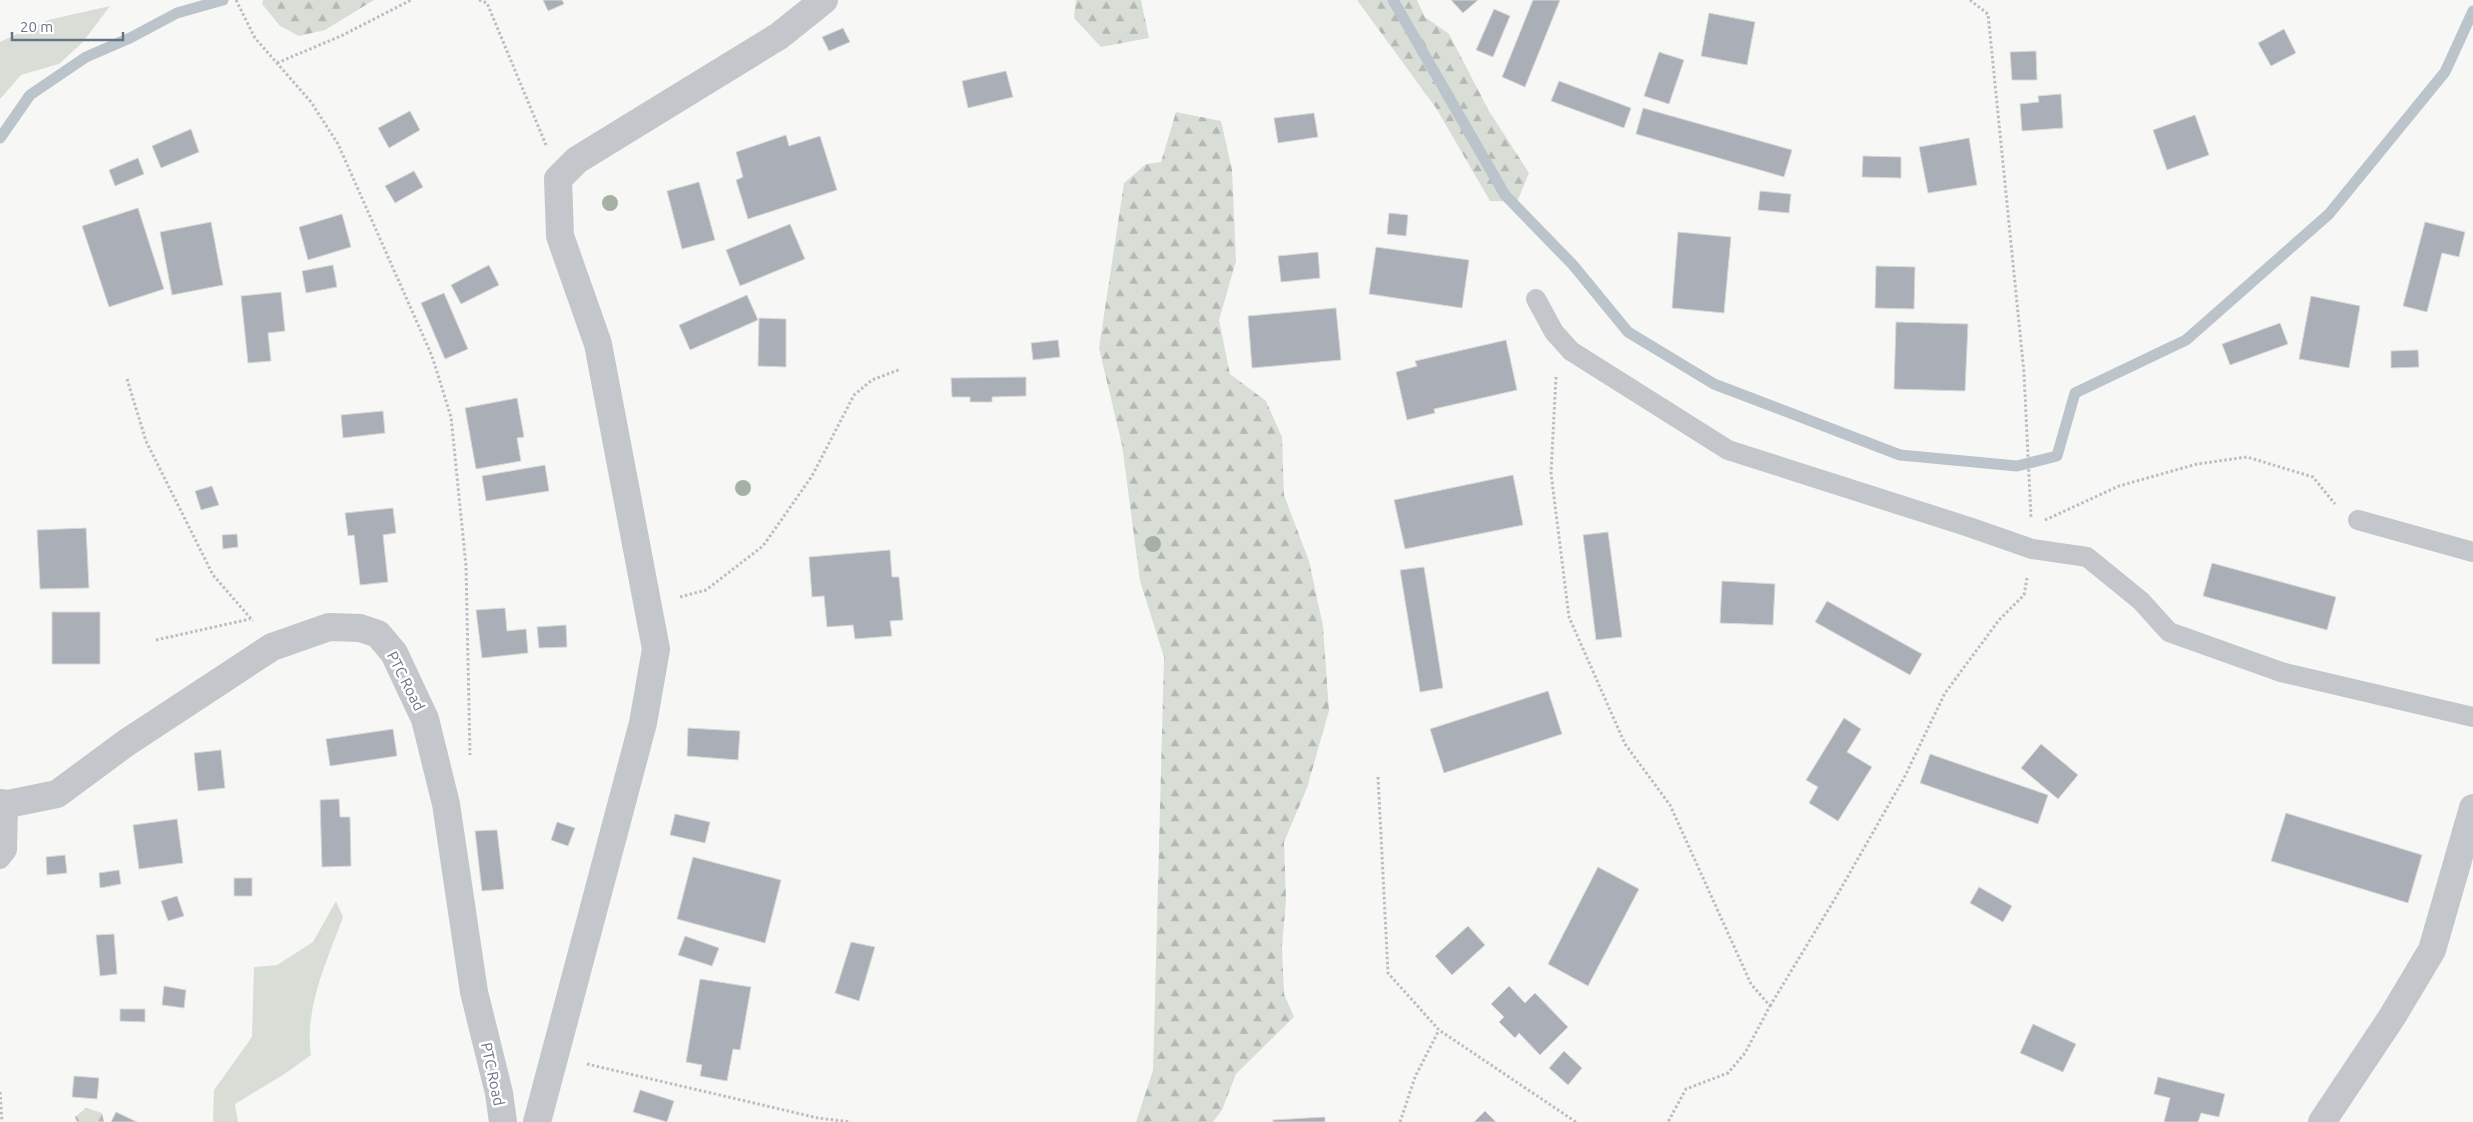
<svg xmlns="http://www.w3.org/2000/svg" width="2473" height="1122" font-family="Ubuntu,sans-serif">
	<style>
		.green { fill: #d8ded6 }
		.forest { fill: url(#forest-firs) }
		.lines { fill: none; stroke-linecap: round; stroke-linejoin: round }
		.stream { stroke: #bbc4ca; stroke-width: 11 }
		.building { fill: #aaafb7; stroke: #d9d9d7 }
		.path { stroke: #bbbdc0; stroke-width: 3; stroke-dasharray: 2.5 2.5; stroke-linecap: butt }
		.lane { stroke: #c3c6ca; stroke-width: 20 }
		.street { stroke: #c3c6ca; stroke-width: 28 }
		.tree { fill: #a6b1a5 }
		.labels { text-anchor: middle; dominant-baseline: central; stroke-width: 5; stroke-linejoin: round; paint-order: stroke }
		.street-label { font-size: 15px; fill: #687385; stroke: #fff }
	</style>
	<defs>
		<pattern id="forest-firs" width="22" height="20" patternUnits="userSpaceOnUse" patternTransform="scale(1.25)"><rect width="22" height="20" fill="#d8ded6"/><path d="M5 1l3.5 6h-7zM16 11l3.5 6h-7z" fill="#b3b8b3"/></pattern>
	</defs>
	<rect width="100%" height="100%" fill="#f7f8f5"/>
	<g class="green">
		<polygon points="110,6 83,42 59,64 21,75 0,99 0,42 48,20"/>
		<path d="M 336,901 L 343,917 C 327,961 304,1008 311,1055 L 286,1073 L 235,1104 L 238,1122 L 213,1122 L 214,1090 L 252,1037 L 254,967 L 277,965 L 313,942 Z"/>
	</g>
	<g class="forest">
		<polygon points="263,0 374,0 325,30 299,36 280,26 262,4"/>
		<polygon points="1076,0 1141,0 1149,38 1101,47 1074,18"/>
		<polygon points="1357,0 1417,0 1425,17 1449,34 1489,111 1529,173 1517,202 1490,201 1436,108"/>
		<polygon points="1176,112 1221,121 1232,170 1236,261 1219,320 1230,374 1266,401 1282,437 1284,495 1309,561 1323,626 1329,711 1307,788 1284,842 1286,900 1282,946 1284,994 1294,1017 1236,1074 1222,1110 1213,1122 1136,1122 1153,1070 1164,657 1140,581 1122,445 1099,348 1124,183 1146,164 1161,162"/>
		<polygon points="86,1108 102,1113 104,1122 77,1122 75,1117"/>
	</g>
	<g class="lines">
		<g class="stream">
			<polyline points="1393,0 1505,195 1573,265 1628,332 1714,384 1900,455 2017,466 2057,456 2075,393 2186,340 2329,214 2445,72 2473,11"/>
			<polyline points="0,138 30,95 86,57 130,38 177,13 223,0"/>
		</g>
	</g>
	<g class="building">
		<polygon points="543,0 562,0 564,4 548,11"/>
		<polygon points="1451,0 1478,0 1463,13"/>
		<polygon points="1533,0 1560,0 1525,87 1502,77"/>
		<polygon points="1494,9 1510,16 1493,57 1476,50"/>
		<polygon points="1709,13 1755,22 1747,65 1701,56"/>
		<polygon points="843,28 850,42 829,51 822,37"/>
		<polygon points="2284,29 2296,53 2271,66 2258,43"/>
		<polygon points="2036,51 2037,80 2012,80 2010,52"/>
		<polygon points="1659,52 1684,60 1669,104 1644,96"/>
		<polygon points="1006,71 1013,97 968,108 962,81"/>
		<polygon points="1559,81 1631,108 1624,128 1551,101"/>
		<polygon points="2061,94 2063,128 2022,131 2020,104 2039,102 2038,96"/>
		<polygon points="1643,108 1792,150 1784,177 1636,134"/>
		<polygon points="410,111 420,130 389,148 378,128"/>
		<polygon points="1314,113 1318,137 1278,143 1274,118"/>
		<polygon points="2195,115 2209,155 2167,170 2153,130"/>
		<polygon points="191,129 199,152 161,168 152,146"/>
		<polygon points="786,135 789,146 820,136 837,190 748,219 736,180 743,177 736,152"/>
		<polygon points="1969,138 1977,185 1928,193 1919,147"/>
		<polygon points="1863,156 1901,157 1901,178 1862,177"/>
		<polygon points="138,158 144,174 115,186 109,170"/>
		<polygon points="414,171 423,187 395,203 385,186"/>
		<polygon points="699,182 715,240 682,249 667,191"/>
		<polygon points="1760,191 1791,194 1789,213 1758,210"/>
		<polygon points="138,208 164,289 109,307 82,226"/>
		<polygon points="1389,213 1408,215 1406,236 1387,234"/>
		<polygon points="342,214 351,247 308,260 299,227"/>
		<polygon points="211,222 223,285 172,295 160,232"/>
		<polygon points="2425,222 2465,232 2459,257 2442,253 2427,312 2403,306"/>
		<polygon points="790,224 805,259 740,286 726,250"/>
		<polygon points="1678,232 1731,237 1724,313 1672,308"/>
		<polygon points="1376,247 1469,260 1462,308 1369,294"/>
		<polygon points="1318,252 1320,278 1281,282 1278,256"/>
		<polygon points="333,265 337,287 306,293 302,271"/>
		<polygon points="489,265 499,285 461,304 451,285"/>
		<polygon points="1876,266 1915,267 1914,309 1875,308"/>
		<polygon points="281,292 285,331 268,333 271,361 248,363 241,296"/>
		<polygon points="444,293 468,349 445,359 421,303"/>
		<polygon points="747,295 758,320 690,350 679,325"/>
		<polygon points="2311,296 2360,306 2349,368 2299,359"/>
		<polygon points="1336,308 1341,360 1252,368 1248,316"/>
		<polygon points="759,318 786,319 786,367 758,366"/>
		<polygon points="1896,322 1968,324 1965,391 1894,389"/>
		<polygon points="2280,323 2288,344 2230,365 2222,344"/>
		<polygon points="1058,340 1060,357 1033,360 1031,343"/>
		<polygon points="1506,340 1517,390 1434,409 1435,413 1407,420 1396,372 1417,366 1415,361"/>
		<polygon points="2418,350 2419,367 2391,368 2391,351"/>
		<polygon points="1026,377 1026,396 992,397 992,402 970,402 970,397 952,397 951,378"/>
		<polygon points="517,398 524,437 517,438 521,461 476,469 465,408"/>
		<polygon points="383,411 385,433 343,438 341,415"/>
		<polygon points="545,465 549,491 486,501 482,476"/>
		<polygon points="1513,475 1523,525 1405,549 1394,500"/>
		<polygon points="212,486 219,505 201,510 195,491"/>
		<polygon points="393,508 396,533 383,535 388,582 360,585 354,535 348,536 345,513"/>
		<polygon points="86,528 89,588 40,589 37,530"/>
		<polygon points="1608,532 1622,637 1596,640 1583,535"/>
		<polygon points="237,534 238,547 223,549 222,535"/>
		<polygon points="890,550 892,577 899,577 903,620 890,621 892,636 855,639 853,625 827,627 824,596 812,597 809,557"/>
		<polygon points="2212,563 2336,597 2327,630 2203,596"/>
		<polygon points="1424,567 1443,688 1420,692 1400,570"/>
		<polygon points="1722,581 1775,584 1773,625 1720,623"/>
		<polygon points="1827,601 1922,654 1910,675 1815,622"/>
		<polygon points="505,608 507,631 526,629 528,653 482,658 476,610"/>
		<rect x="52" y="612" width="48" height="52"/>
		<polygon points="566,625 567,647 539,648 537,627"/>
		<polygon points="1548,691 1562,734 1444,773 1430,729"/>
		<polygon points="1844,718 1861,729 1847,752 1872,767 1838,821 1809,803 1818,787 1806,780"/>
		<polygon points="688,728 740,731 738,760 687,756"/>
		<polygon points="393,729 397,756 330,766 326,739"/>
		<polygon points="2041,744 2078,775 2058,799 2021,768"/>
		<polygon points="221,750 225,788 198,791 194,753"/>
		<polygon points="1930,754 2048,795 2038,824 1920,783"/>
		<polygon points="339,799 340,817 350,817 351,866 322,867 320,800"/>
		<polygon points="2286,813 2422,855 2408,903 2271,861"/>
		<polygon points="675,814 710,822 705,843 670,835"/>
		<polygon points="177,819 183,863 139,869 133,825"/>
		<polygon points="557,822 575,828 568,846 551,840"/>
		<polygon points="497,830 504,889 482,891 475,831"/>
		<polygon points="65,855 67,873 47,875 46,857"/>
		<polygon points="693,857 781,880 765,943 677,919"/>
		<polygon points="1598,867 1639,889 1588,986 1548,964"/>
		<polygon points="119,870 121,884 100,888 99,873"/>
		<rect x="234" y="878" width="18" height="18"/>
		<polygon points="1979,887 2012,906 2003,922 1970,903"/>
		<polygon points="177,896 184,916 168,921 161,901"/>
		<polygon points="1468,926 1485,945 1452,975 1435,956"/>
		<polygon points="114,934 117,974 100,976 96,935"/>
		<polygon points="685,936 719,948 712,966 678,955"/>
		<polygon points="851,942 875,947 859,1001 835,993"/>
		<polygon points="700,979 751,987 740,1050 733,1049 727,1081 700,1076 702,1065 686,1062"/>
		<polygon points="164,986 186,990 184,1008 162,1005"/>
		<polygon points="1509,986 1525,1003 1535,993 1568,1027 1540,1055 1519,1033 1515,1038 1499,1022 1504,1017 1491,1004"/>
		<polygon points="120,1009 145,1009 145,1022 120,1021"/>
		<polygon points="2033,1024 2076,1044 2063,1072 2020,1053"/>
		<polygon points="1564,1051 1582,1068 1568,1085 1549,1068"/>
		<polygon points="74,1076 99,1078 97,1099 72,1097"/>
		<polygon points="2158,1077 2225,1094 2219,1117 2201,1113 2198,1122 2164,1122 2170,1098 2154,1094"/>
		<polygon points="640,1090 674,1101 667,1122 633,1112"/>
		<polygon points="1485,1111 1496,1122 1474,1122"/>
		<polygon points="116,1112 137,1122 111,1122"/>
		<polygon points="1325,1117 1325,1122 1273,1122 1273,1120"/>
	</g>
	<g class="lines">
		<g class="path">
			<polyline points="236,0 255,38 311,102 338,144 432,356 451,417 466,566 470,755"/>
			<polyline points="479,0 487,3 546,145"/>
			<polyline points="1970,0 1988,14 2024,373 2031,517"/>
			<polyline points="277,63 343,35 411,0"/>
			<polyline points="1556,377 1551,473 1569,617 1625,744 1670,805 1751,984 1770,1006 1745,1053 1728,1073 1686,1089 1668,1122"/>
			<polyline points="127,379 146,441 213,575 253,621"/>
			<polyline points="2045,520 2119,486 2197,464 2247,457 2313,477 2335,504"/>
			<polyline points="680,597 706,590 763,546 812,476 854,395 872,380 901,369"/>
			<polyline points="156,640 250,619"/>
			<polyline points="1378,777 1388,973 1439,1030 1576,1122"/>
			<polyline points="1770,1006 1836,897 1904,778 1945,693 1999,620 2024,595 2027,578"/>
			<polyline points="587,1064 818,1118 851,1122"/>
			<polyline points="0,1092 2,1122"/>
			<polyline points="1400,1122 1415,1077 1439,1030"/>
		</g>
		<g class="lane">
			<polyline points="1536,299 1554,332 1571,351 1728,450 1969,527 2032,549 2087,557 2141,601 2169,632 2281,672 2473,717"/>
			<polyline points="2358,520 2473,552"/>
			<polyline points="0,859 7,850 8,804"/>
		</g>
		<g class="street">
			<polyline points="0,803 8,804 57,794 126,743 272,647 329,627 360,628 378,634 394,653 425,719 446,804 474,992 499,1093 503,1122"/>
			<polyline points="537,1122 643,723 656,649 598,344 560,236 558,179 577,160 779,36 824,0"/>
			<polyline points="2322,1122 2392,1017 2432,950 2473,808"/>
		</g>
	</g>
	<g class="tree">
		<circle cx="610" cy="203" r="8"/>
		<circle cx="743" cy="488" r="8"/>
		<circle cx="1153" cy="544" r="8"/>
	</g>
	<g class="labels">
		<g class="street-label">
			<text transform="translate(406 681) rotate(63)">PTC Road</text>
			<text transform="translate(493 1074) rotate(78)">PTC Road</text>
		</g>
	</g>
	<path d="M12 32v8h111v-8" fill="none" stroke="#687385" stroke-width="2.5"/>
	<text x="20" y="32" font-size="15" fill="#687385" stroke="#ffffff" stroke-width="4" paint-order="stroke">20 m</text>
</svg>
